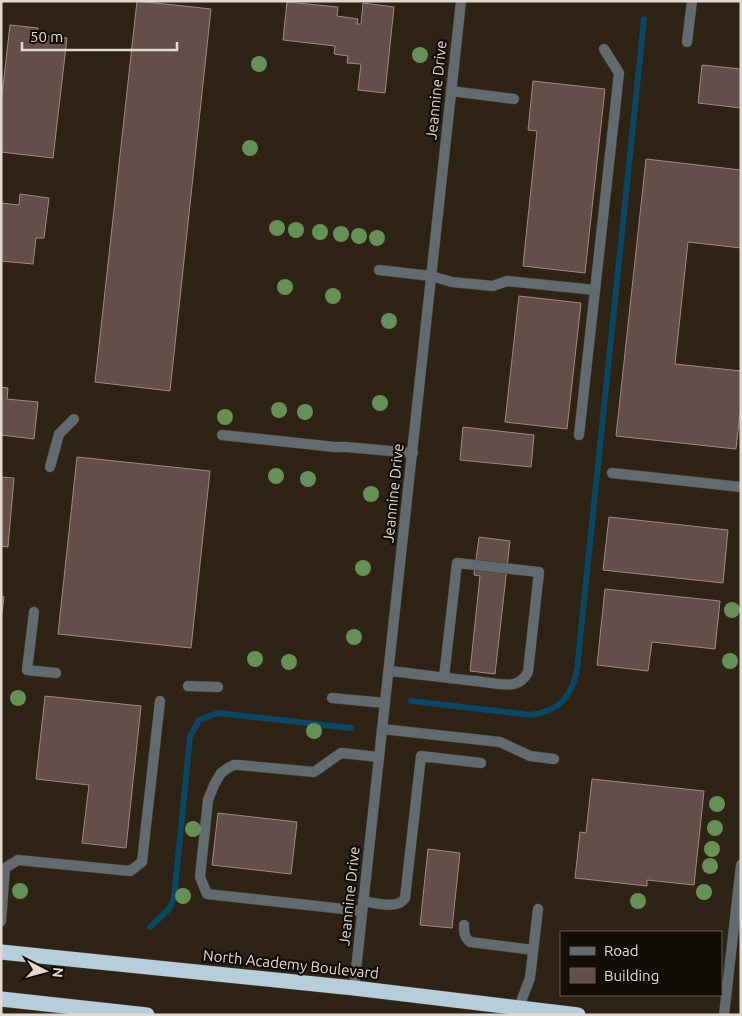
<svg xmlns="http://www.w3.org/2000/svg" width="742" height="1016" font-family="Ubuntu,sans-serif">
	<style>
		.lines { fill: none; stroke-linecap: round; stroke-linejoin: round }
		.stream { stroke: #0c4763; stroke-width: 6 }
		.building { fill: #644e49; stroke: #a28984 }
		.lane-casing { stroke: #4b4032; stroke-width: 11 }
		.street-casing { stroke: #4b4032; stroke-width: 11 }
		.highway-casing { stroke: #4b4032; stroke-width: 16 }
		.lane { stroke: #626b70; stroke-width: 10 }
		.street { stroke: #626b70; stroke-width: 10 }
		.highway { stroke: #b6ceda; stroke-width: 15 }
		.tree { fill: #669156 }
		.labels { text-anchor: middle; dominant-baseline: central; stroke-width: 4.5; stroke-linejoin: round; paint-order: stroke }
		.street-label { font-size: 15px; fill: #e2dad0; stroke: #120d07 }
	</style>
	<rect width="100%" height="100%" fill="#2e2314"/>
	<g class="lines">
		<g class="stream">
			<path d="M 411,701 L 531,715 C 559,711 572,697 577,669 L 644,19"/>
			<polyline points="150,927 169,909 174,898 190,737 199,720 218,713 351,728"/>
		</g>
	</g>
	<g class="building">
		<polygon points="137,1 211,9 170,391 95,382"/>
		<polygon points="287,2 338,7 337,16 358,19 357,24 361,24 363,3 394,7 385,93 358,90 361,64 347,63 348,56 334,54 335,46 283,40"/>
		<polygon points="10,25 38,28 37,35 67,38 53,158 1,152 1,104"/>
		<polygon points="702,65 741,69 741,108 698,103"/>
		<polygon points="533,81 605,89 585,273 523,266 537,131 528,130"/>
		<polygon points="646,159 741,170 741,248 688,242 675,364 741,371 741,404 736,449 616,436"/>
		<polygon points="20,194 49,198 44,238 36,238 33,264 1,261 1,203 19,205"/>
		<polygon points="519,296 581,303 567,429 505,422"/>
		<polygon points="1,387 8,388 7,399 38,402 34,439 1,435"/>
		<polygon points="463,427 534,435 531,467 460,460"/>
		<polygon points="77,457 210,471 191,648 58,634"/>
		<polygon points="1,477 14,478 8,547 1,546"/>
		<polygon points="609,517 728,530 723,583 603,570"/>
		<polygon points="479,537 510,541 495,674 470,671 480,576 474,575"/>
		<polygon points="605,589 720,601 715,649 652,642 648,671 597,665"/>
		<polygon points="1,596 4,597 1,621"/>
		<polygon points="45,696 141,706 126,848 82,843 89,785 36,779"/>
		<polygon points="592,779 704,791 694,885 647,880 647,886 575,878 580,832 586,833"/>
		<polygon points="218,813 297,822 291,874 212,865"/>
		<polygon points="428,849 460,853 452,928 420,925"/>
	</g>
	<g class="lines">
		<g class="lane-casing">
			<g id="lane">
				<polyline points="687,42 692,1"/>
				<polyline points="451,91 514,99"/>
				<polyline points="379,270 431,276 452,282 493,286 507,281 595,290"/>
				<polyline points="222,435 335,447 346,447 413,453"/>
				<polyline points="579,435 619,73 604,49"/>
				<polyline points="50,467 59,434 74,419"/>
				<polyline points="612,473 741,487"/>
				<polyline points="34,612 27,670 56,673"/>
				<path d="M 389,671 C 417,674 446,678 475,681 C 487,682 502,686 514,684 C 521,682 525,678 528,672 L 539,572 L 457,563 L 444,677"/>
				<polyline points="188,686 218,687"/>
				<polyline points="332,698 385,703"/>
				<polyline points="382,729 500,742 530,756 554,759"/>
				<path d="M 363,901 C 376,903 398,910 405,898 L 421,756 L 481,763"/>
				<polyline points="362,911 207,894 200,877 208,800 214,785 221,773 228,768 234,765 239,765 314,772 341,753 379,757"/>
				<polyline points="1,921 5,868 18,860 130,871 142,862 160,701"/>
				<path d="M 464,925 C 464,932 464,937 470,942 L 533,950"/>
				<polyline points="519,1007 530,978 538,909"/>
			</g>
		</g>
		<g class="street-casing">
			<g id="street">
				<polyline points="354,988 461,1"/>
				<polyline points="724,1015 741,865"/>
			</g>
		</g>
		<g class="highway-casing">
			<g id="highway">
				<polyline points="1,952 354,988 578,1015"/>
				<polyline points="1,999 147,1015"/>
			</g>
		</g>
		<use href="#lane" class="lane"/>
		<use href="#street" class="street"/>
		<use href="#highway" class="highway"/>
	</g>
	<g class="tree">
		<circle cx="420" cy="55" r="8"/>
		<circle cx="259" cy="64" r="8"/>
		<circle cx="250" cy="148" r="8"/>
		<circle cx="277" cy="228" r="8"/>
		<circle cx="296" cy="230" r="8"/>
		<circle cx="320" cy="232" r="8"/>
		<circle cx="341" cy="234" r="8"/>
		<circle cx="359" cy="236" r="8"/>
		<circle cx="377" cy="238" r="8"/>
		<circle cx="285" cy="287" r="8"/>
		<circle cx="333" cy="296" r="8"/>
		<circle cx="389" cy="321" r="8"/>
		<circle cx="380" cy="403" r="8"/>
		<circle cx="279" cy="410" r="8"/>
		<circle cx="305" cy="412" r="8"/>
		<circle cx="225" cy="417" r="8"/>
		<circle cx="276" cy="476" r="8"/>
		<circle cx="308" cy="479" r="8"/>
		<circle cx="371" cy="494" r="8"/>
		<circle cx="363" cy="568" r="8"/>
		<circle cx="732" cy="610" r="8"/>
		<circle cx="354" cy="637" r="8"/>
		<circle cx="255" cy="659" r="8"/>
		<circle cx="730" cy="661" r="8"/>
		<circle cx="289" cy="662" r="8"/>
		<circle cx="18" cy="698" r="8"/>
		<circle cx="314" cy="731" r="8"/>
		<circle cx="717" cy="804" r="8"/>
		<circle cx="715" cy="828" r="8"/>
		<circle cx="193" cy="829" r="8"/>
		<circle cx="712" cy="849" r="8"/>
		<circle cx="710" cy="866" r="8"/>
		<circle cx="20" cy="891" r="8"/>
		<circle cx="704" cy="892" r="8"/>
		<circle cx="183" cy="896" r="8"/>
		<circle cx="638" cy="901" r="8"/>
	</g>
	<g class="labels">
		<g class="street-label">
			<text transform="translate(436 90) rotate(-84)">Jeannine Drive</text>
			<text transform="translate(393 493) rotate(-84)">Jeannine Drive</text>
			<text transform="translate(349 896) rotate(-84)">Jeannine Drive</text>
			<text transform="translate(291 964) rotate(6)">North Academy Boulevard</text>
		</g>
	</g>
	<rect width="742" height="1016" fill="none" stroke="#e2dad0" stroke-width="5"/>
	<rect x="560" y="931" width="162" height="65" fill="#120d07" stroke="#655f57"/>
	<rect x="570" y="947" width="25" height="8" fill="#626b70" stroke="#655f57"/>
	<text x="604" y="956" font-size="15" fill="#e2dad0">Road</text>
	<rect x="570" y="968" width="25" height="15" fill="#644e49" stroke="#655f57"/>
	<text x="604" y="981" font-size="15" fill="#e2dad0">Building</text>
	<g transform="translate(45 971) rotate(96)" stroke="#120d07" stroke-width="4" paint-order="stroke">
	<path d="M0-4L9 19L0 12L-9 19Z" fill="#e2dad0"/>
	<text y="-8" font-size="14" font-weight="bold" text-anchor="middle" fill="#e2dad0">N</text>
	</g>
	<path d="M22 42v8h155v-8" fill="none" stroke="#e2dad0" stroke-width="2.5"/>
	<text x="30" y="42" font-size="15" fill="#e2dad0" stroke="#120d07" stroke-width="4" paint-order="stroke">50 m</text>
</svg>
